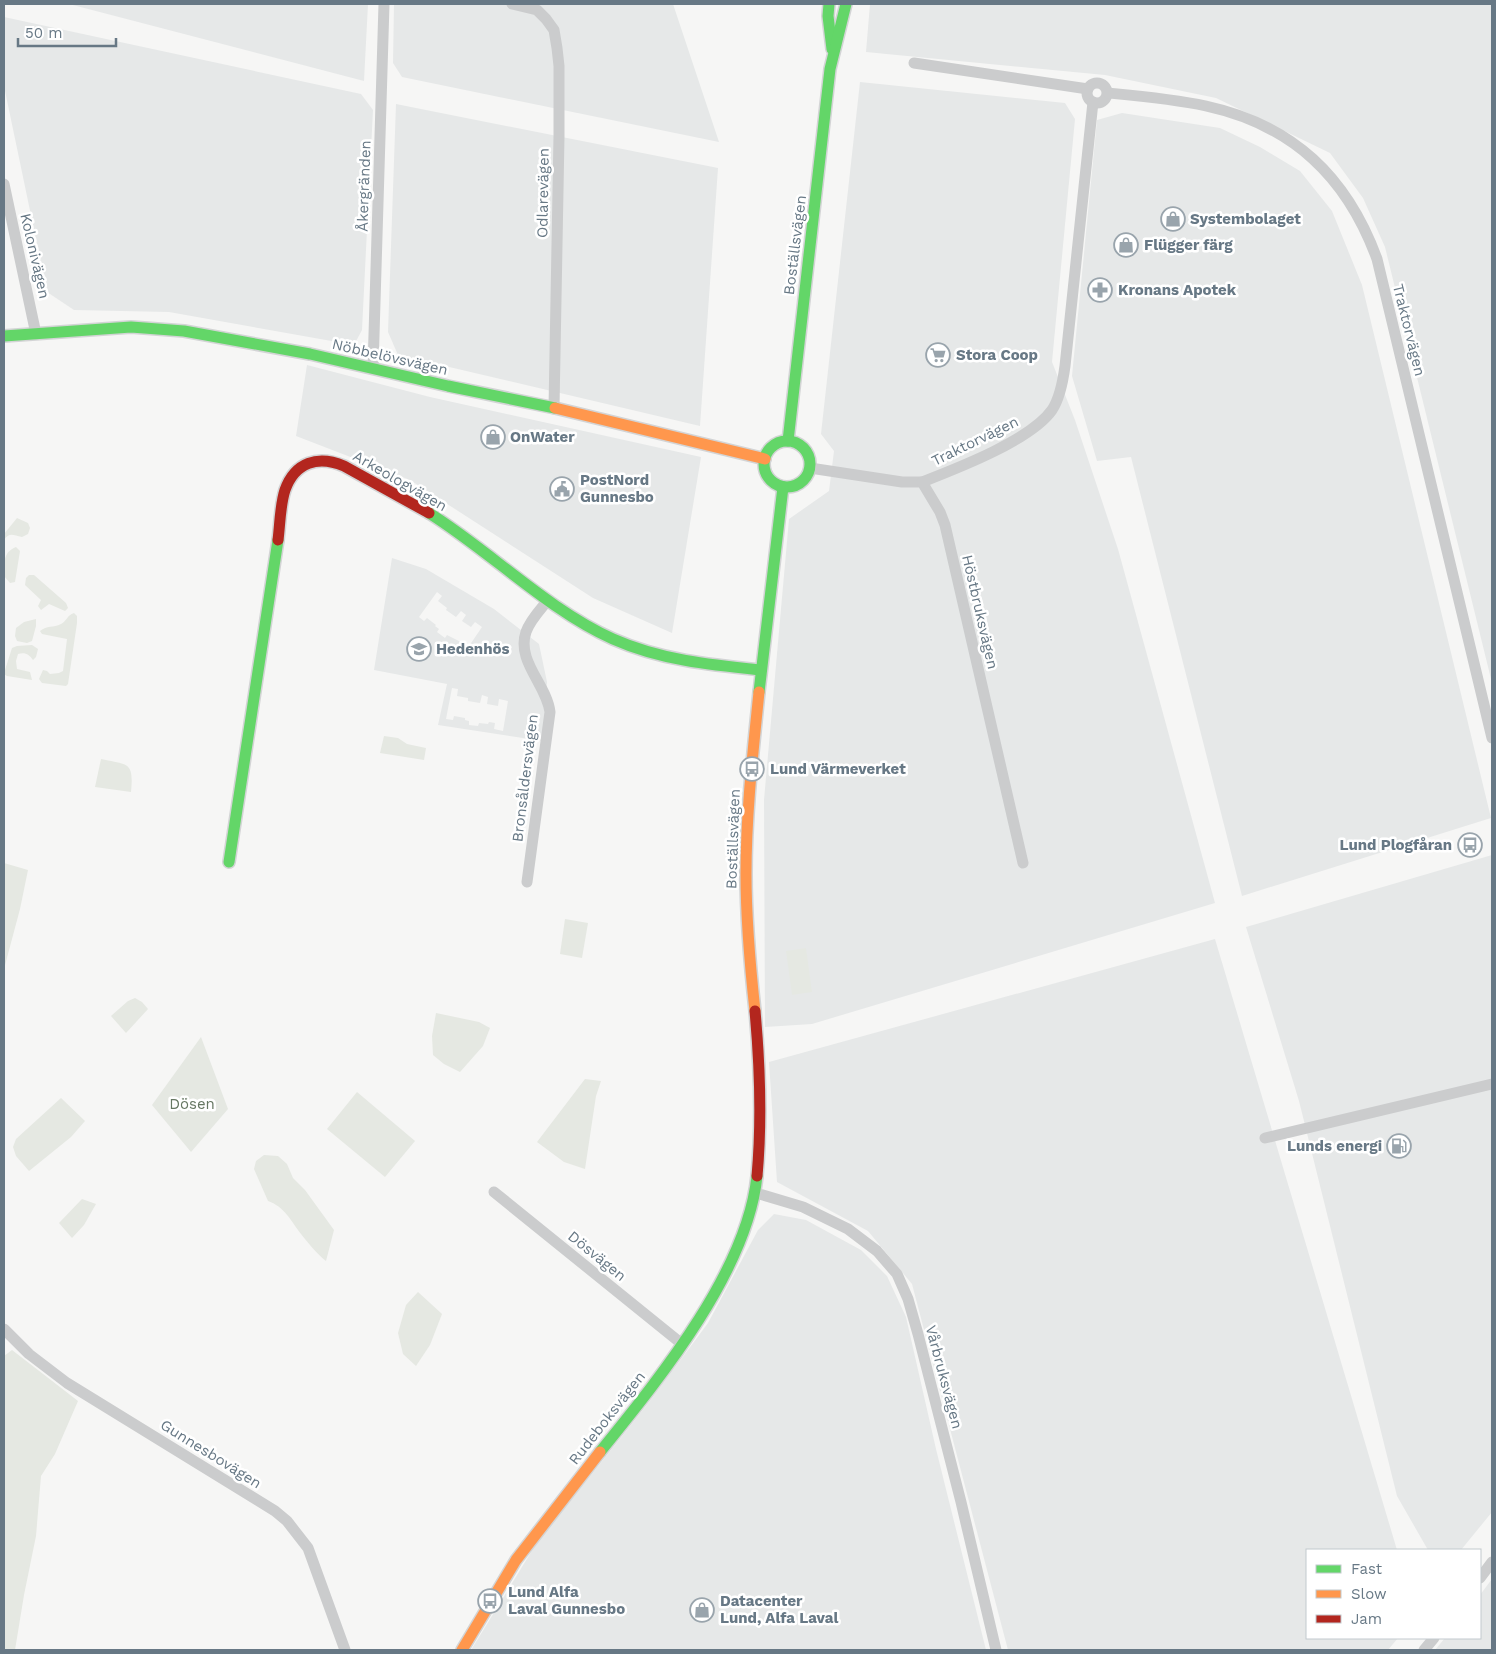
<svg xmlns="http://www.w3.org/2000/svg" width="1496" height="1654" font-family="'Work Sans',sans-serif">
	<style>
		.built { fill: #e6e8e8; fill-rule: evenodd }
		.green { fill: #e5e8e2 }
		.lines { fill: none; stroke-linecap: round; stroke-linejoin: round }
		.fast-casing { stroke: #d3d4d5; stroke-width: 14 }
		.slow-casing { stroke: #d3d4d5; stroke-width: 14 }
		.jam-casing { stroke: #d3d4d5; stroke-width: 14 }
		.street { stroke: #cbcccd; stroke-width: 11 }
		.fast { stroke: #63d668; stroke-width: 11 }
		.slow { stroke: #ff974d; stroke-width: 11 }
		.jam { stroke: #b3261e; stroke-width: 11 }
		.labels { text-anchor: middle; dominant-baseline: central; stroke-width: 5; stroke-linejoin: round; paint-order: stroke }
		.street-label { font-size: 15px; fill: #677885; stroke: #fff }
		.poi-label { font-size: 15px; font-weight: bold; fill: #677885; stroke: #fff; text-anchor: start }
		.park-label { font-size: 15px; fill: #667762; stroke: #fff }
	</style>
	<rect width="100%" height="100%" fill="#f6f6f5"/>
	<g class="built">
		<polygon points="69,4 368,4 364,81"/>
		<polygon points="394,4 673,4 719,142 402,77 393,63"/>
		<polygon points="870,4 1492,4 1492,683 1385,247 1363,198 1330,153 1216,98 1105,75 866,52"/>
		<polygon points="4,17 361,94 373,110 362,330 354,345 169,312 74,310 47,292 4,86"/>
		<polygon points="860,82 1065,103 1075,119 1052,362 1075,420 1118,549 1215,903 812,1024 765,1027 764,800 789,519 829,491 834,451 821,434"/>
		<polygon points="396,104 718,168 700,426 398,355 388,332"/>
		<polygon points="1122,113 1220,128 1260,147 1300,171 1332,211 1362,285 1491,818 1242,896 1131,457 1097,461 1072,376 1097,120"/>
		<polygon points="307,365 430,397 701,457 672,633 593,598 410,480 296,436"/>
		<path d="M 392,558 L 426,569 L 494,609 L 539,644 L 547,682 L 543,741 L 438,725 L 447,684 L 374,670 ZM 437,592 L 442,596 L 438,601 L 447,608 L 446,610 L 456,617 L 461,611 L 466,615 L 462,621 L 471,627 L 475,622 L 482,627 L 465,652 L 458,647 L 461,642 L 447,635 L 445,638 L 437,632 L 439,629 L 435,626 L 436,625 L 427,618 L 424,621 L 419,617 ZM 452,688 L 458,689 L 457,696 L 468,698 L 468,701 L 480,703 L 482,695 L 488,697 L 487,704 L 498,706 L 499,699 L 508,701 L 503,731 L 494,729 L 495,723 L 489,722 L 488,724 L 479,723 L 478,726 L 469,725 L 469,721 L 465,720 L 465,718 L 454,716 L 453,720 L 446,719 Z"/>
		<polygon points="1492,855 1492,1512 1461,1550 1428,1550 1397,1496 1299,1101 1246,927"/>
		<polygon points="1215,939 1397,1550 1307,1550 1307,1638 1398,1638 1388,1650 1008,1650 912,1284 868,1231 777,1182 769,1062"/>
		<polygon points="774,1214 806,1220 861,1250 887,1276 906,1317 936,1449 986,1650 471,1650 536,1544 646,1406 708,1323 758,1230"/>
		<polygon points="1492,1579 1492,1650 1435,1650 1445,1638 1480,1638 1480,1595"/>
	</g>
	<g class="green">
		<path d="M 17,518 L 28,523 L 30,528 L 28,534 L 22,537 C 13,535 9,532 4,540 L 4,534 Z"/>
		<path d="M 16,547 L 20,551 L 15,582 L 10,583 L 4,576 C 4,563 3,552 16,547 Z"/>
		<polygon points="29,575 34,575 66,603 68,608 65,611 49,604 41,610 38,606 41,600 25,585 26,578"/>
		<path d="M 74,613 L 77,616 L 77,623 L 68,684 L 66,686 L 42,683 L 39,679 L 43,670 L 47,671 L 50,674 L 59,673 L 63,671 L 67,639 L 42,634 L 40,631 C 47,625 53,628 61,624 C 67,621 67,615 74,613 Z"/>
		<polygon points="36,619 36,626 32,641 27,643 17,641 15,636 16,628 24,622"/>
		<path d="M 32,645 L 38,649 L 36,657 L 33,660 C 29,654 25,652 18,654 L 16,661 L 17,669 L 30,672 L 32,680 L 7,676 L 4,674 L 5,670 L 12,648 L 17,646 Z"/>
		<polygon points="384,736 398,738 407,744 426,748 424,760 380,753"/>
		<path d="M 101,759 C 128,765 134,761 131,792 L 95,787 Z"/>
		<polygon points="4,863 28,870 20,909 4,969"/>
		<polygon points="565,919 588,923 582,958 560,954"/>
		<polygon points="806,948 812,992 792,995 786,951"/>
		<polygon points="135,998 142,1002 148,1009 126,1033 111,1016 128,1001"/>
		<polygon points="436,1013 479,1022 490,1028 483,1046 460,1072 444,1064 433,1055 432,1036"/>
		<polygon points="201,1037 228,1109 191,1152 152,1105"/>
		<polygon points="585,1079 601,1081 596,1096 585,1169 564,1162 537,1142"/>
		<polygon points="357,1092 415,1141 385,1177 327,1129"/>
		<polygon points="61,1098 85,1121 71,1137 29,1171 16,1156 13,1147 16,1139"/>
		<path d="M 264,1155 L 278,1156 L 287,1164 L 293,1178 L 305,1190 L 334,1230 L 326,1261 C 316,1253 309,1244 301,1234 C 291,1221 285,1207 268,1201 L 254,1169 L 256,1161 Z"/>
		<polygon points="82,1199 96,1204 84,1225 72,1238 59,1223"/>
		<polygon points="418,1292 442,1314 430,1345 416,1366 403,1354 398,1333 406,1305"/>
		<polygon points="12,1350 78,1401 55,1454 41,1476 36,1536 24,1595 15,1650 4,1650 4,1356"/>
	</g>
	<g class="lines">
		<g class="fast-casing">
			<g id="fast">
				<polyline points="829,4 828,16 832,49"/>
				<polyline points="4,336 131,327 184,331 310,354 448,386 555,408"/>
				<polyline points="788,441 830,69 846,4"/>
				<circle cx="787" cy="464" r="23"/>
				<path d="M 429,513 C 490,551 548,610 613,639 C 660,660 711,665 761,670"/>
				<polyline points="759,692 783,487"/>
				<polyline points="229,862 278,540"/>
				<path d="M 600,1452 C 659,1379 747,1272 757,1176"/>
			</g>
		</g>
		<g class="slow-casing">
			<g id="slow">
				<polyline points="555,408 765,459"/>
				<path d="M 755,1011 C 750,965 746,920 746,874 C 746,813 753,752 759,692"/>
				<polyline points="462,1650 516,1560 600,1452"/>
			</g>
		</g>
		<g class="jam-casing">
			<g id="jam">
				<path d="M 278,540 C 280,525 280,505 285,490 C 295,462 318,455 344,466 L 429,513"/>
				<path d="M 755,1011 C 760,1066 762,1121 757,1176"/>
			</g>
		</g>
		<g class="street">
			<polyline points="512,4 537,10 546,19 554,30 557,48 559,66 559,136 554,408"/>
			<polyline points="914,63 1088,89"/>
			<circle cx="1097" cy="93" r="10"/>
			<path d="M 1108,93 C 1140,96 1174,99 1206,106 C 1293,125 1347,177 1377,259 L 1492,738"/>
			<polyline points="4,184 36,334"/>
			<polyline points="373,368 384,4"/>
			<polyline points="810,468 902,482 922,482 940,512 945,525 1023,863"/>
			<path d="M 922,482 C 958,468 1031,440 1052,410 C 1060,398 1063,381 1065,366 L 1093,102"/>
			<path d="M 527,882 L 550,712 C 547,685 516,661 526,632 C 530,620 541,609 548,600"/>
			<polyline points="1265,1138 1492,1084"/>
			<polyline points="494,1192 682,1344"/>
			<polyline points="756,1193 803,1207 848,1229 877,1251 897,1274 908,1299 918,1334 961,1502 996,1650"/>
			<polyline points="4,1329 29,1354 67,1383 275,1511 287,1521 308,1548 345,1650"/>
			<polyline points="1480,1578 1492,1562"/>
			<polyline points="1424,1650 1434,1638"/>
		</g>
		<use href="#fast" class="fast"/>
		<use href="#slow" class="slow"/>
		<use href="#jam" class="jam"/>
	</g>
	<defs>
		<g id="shop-ring" transform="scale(1.25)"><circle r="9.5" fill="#fff" stroke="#99a4ac" stroke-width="1.5"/><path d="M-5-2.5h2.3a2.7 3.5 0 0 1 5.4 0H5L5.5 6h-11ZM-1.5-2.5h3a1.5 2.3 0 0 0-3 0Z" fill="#99a4ac"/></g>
		<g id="pharmacy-ring" transform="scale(1.25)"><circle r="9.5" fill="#fff" stroke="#99a4ac" stroke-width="1.5"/><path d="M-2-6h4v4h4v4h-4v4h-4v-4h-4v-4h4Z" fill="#99a4ac"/></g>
		<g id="supermarket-ring" transform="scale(1.25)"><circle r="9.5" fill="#fff" stroke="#99a4ac" stroke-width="1.5"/><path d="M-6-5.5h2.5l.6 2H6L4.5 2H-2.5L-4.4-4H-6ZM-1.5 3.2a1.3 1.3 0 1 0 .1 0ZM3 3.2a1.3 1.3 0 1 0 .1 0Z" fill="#99a4ac"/></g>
		<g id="civic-ring" transform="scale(1.25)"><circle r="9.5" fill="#fff" stroke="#99a4ac" stroke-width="1.5"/><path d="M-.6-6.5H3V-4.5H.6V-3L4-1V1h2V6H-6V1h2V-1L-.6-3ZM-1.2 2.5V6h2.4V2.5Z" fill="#99a4ac"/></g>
		<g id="school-ring" transform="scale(1.25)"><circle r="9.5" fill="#fff" stroke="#99a4ac" stroke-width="1.5"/><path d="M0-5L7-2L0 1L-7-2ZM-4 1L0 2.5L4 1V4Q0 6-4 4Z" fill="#99a4ac"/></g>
		<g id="bus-ring" transform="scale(1.25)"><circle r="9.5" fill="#fff" stroke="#99a4ac" stroke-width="1.5"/><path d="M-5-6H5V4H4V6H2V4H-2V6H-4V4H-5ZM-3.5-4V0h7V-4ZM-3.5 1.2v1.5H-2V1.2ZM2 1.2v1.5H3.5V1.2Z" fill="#99a4ac"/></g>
		<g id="fuel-ring" transform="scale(1.25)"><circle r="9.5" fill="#fff" stroke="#99a4ac" stroke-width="1.5"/><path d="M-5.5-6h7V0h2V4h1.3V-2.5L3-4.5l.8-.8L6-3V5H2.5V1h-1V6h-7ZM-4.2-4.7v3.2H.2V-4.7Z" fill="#99a4ac"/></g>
	</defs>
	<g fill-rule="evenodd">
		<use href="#shop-ring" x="1173" y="219"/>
		<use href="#shop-ring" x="1126" y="245"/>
		<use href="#pharmacy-ring" x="1100" y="290"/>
		<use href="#supermarket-ring" x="938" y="355"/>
		<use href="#shop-ring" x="493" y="437"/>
		<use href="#civic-ring" x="562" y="489"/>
		<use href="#school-ring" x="419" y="649"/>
		<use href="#bus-ring" x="752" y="769"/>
		<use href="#bus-ring" x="1470" y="845"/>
		<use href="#fuel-ring" x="1399" y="1146"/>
		<use href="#bus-ring" x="490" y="1601"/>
		<use href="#shop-ring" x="702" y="1610"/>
	</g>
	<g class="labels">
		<g class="street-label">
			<text transform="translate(364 186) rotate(-88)">Åkergränden</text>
			<text transform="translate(543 193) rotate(-89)">Odlarevägen</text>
			<text transform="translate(795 245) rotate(-83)">Boställsvägen</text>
			<text transform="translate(35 256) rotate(77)">Kolonivägen</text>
			<text transform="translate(1409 330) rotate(76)">Traktorvägen</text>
			<text transform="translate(390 357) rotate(13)">Nöbbelövsvägen</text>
			<text transform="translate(975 441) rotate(-26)">Traktorvägen</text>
			<text transform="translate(400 481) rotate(30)">Arkeologvägen</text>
			<text transform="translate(980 612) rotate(77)">Höstbruksvägen</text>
			<text transform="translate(525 778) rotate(-83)">Bronsåldersvägen</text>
			<text transform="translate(733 839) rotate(-88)">Boställsvägen</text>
			<text transform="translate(597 1256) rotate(39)">Dösvägen</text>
			<text transform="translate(944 1377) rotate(75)">Vårbruksvägen</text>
			<text transform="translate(607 1418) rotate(-52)">Rudeboksvägen</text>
			<text transform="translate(211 1454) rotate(32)">Gunnesbovägen</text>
		</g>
		<g class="poi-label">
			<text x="1190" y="219">Systembolaget</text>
			<text x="1144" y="245">Flügger färg</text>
			<text x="1118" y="290">Kronans Apotek</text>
			<text x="956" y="355">Stora Coop</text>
			<text x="510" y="437">OnWater</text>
			<text x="580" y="480">PostNord<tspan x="580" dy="17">Gunnesbo</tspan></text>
			<text x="436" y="649">Hedenhös</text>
			<text x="770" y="769">Lund Värmeverket</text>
			<text x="1452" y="845" text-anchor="end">Lund Plogfåran</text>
			<text x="1382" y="1146" text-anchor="end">Lunds energi</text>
			<text x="508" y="1592">Lund Alfa<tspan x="508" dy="17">Laval Gunnesbo</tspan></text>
			<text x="720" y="1601">Datacenter<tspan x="720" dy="17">Lund, Alfa Laval</tspan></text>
		</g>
		<g class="park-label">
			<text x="192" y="1104">Dösen</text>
		</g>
	</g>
	<rect width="1496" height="1654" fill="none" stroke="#677885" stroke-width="10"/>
	<rect x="1306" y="1549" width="175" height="90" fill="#ffffff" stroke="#c2c9ce"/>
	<rect x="1316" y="1565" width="25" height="8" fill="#63d668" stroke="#c2c9ce"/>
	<text x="1351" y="1574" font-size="15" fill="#677885">Fast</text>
	<rect x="1316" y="1590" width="25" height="8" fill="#ff974d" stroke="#c2c9ce"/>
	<text x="1351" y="1599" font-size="15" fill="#677885">Slow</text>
	<rect x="1316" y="1615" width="25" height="8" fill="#b3261e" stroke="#c2c9ce"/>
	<text x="1351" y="1624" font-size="15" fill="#677885">Jam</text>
	<path d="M18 38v8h98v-8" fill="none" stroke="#677885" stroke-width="2.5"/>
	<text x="25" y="38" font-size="15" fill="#677885" stroke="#ffffff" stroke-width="4" paint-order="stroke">50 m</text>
</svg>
